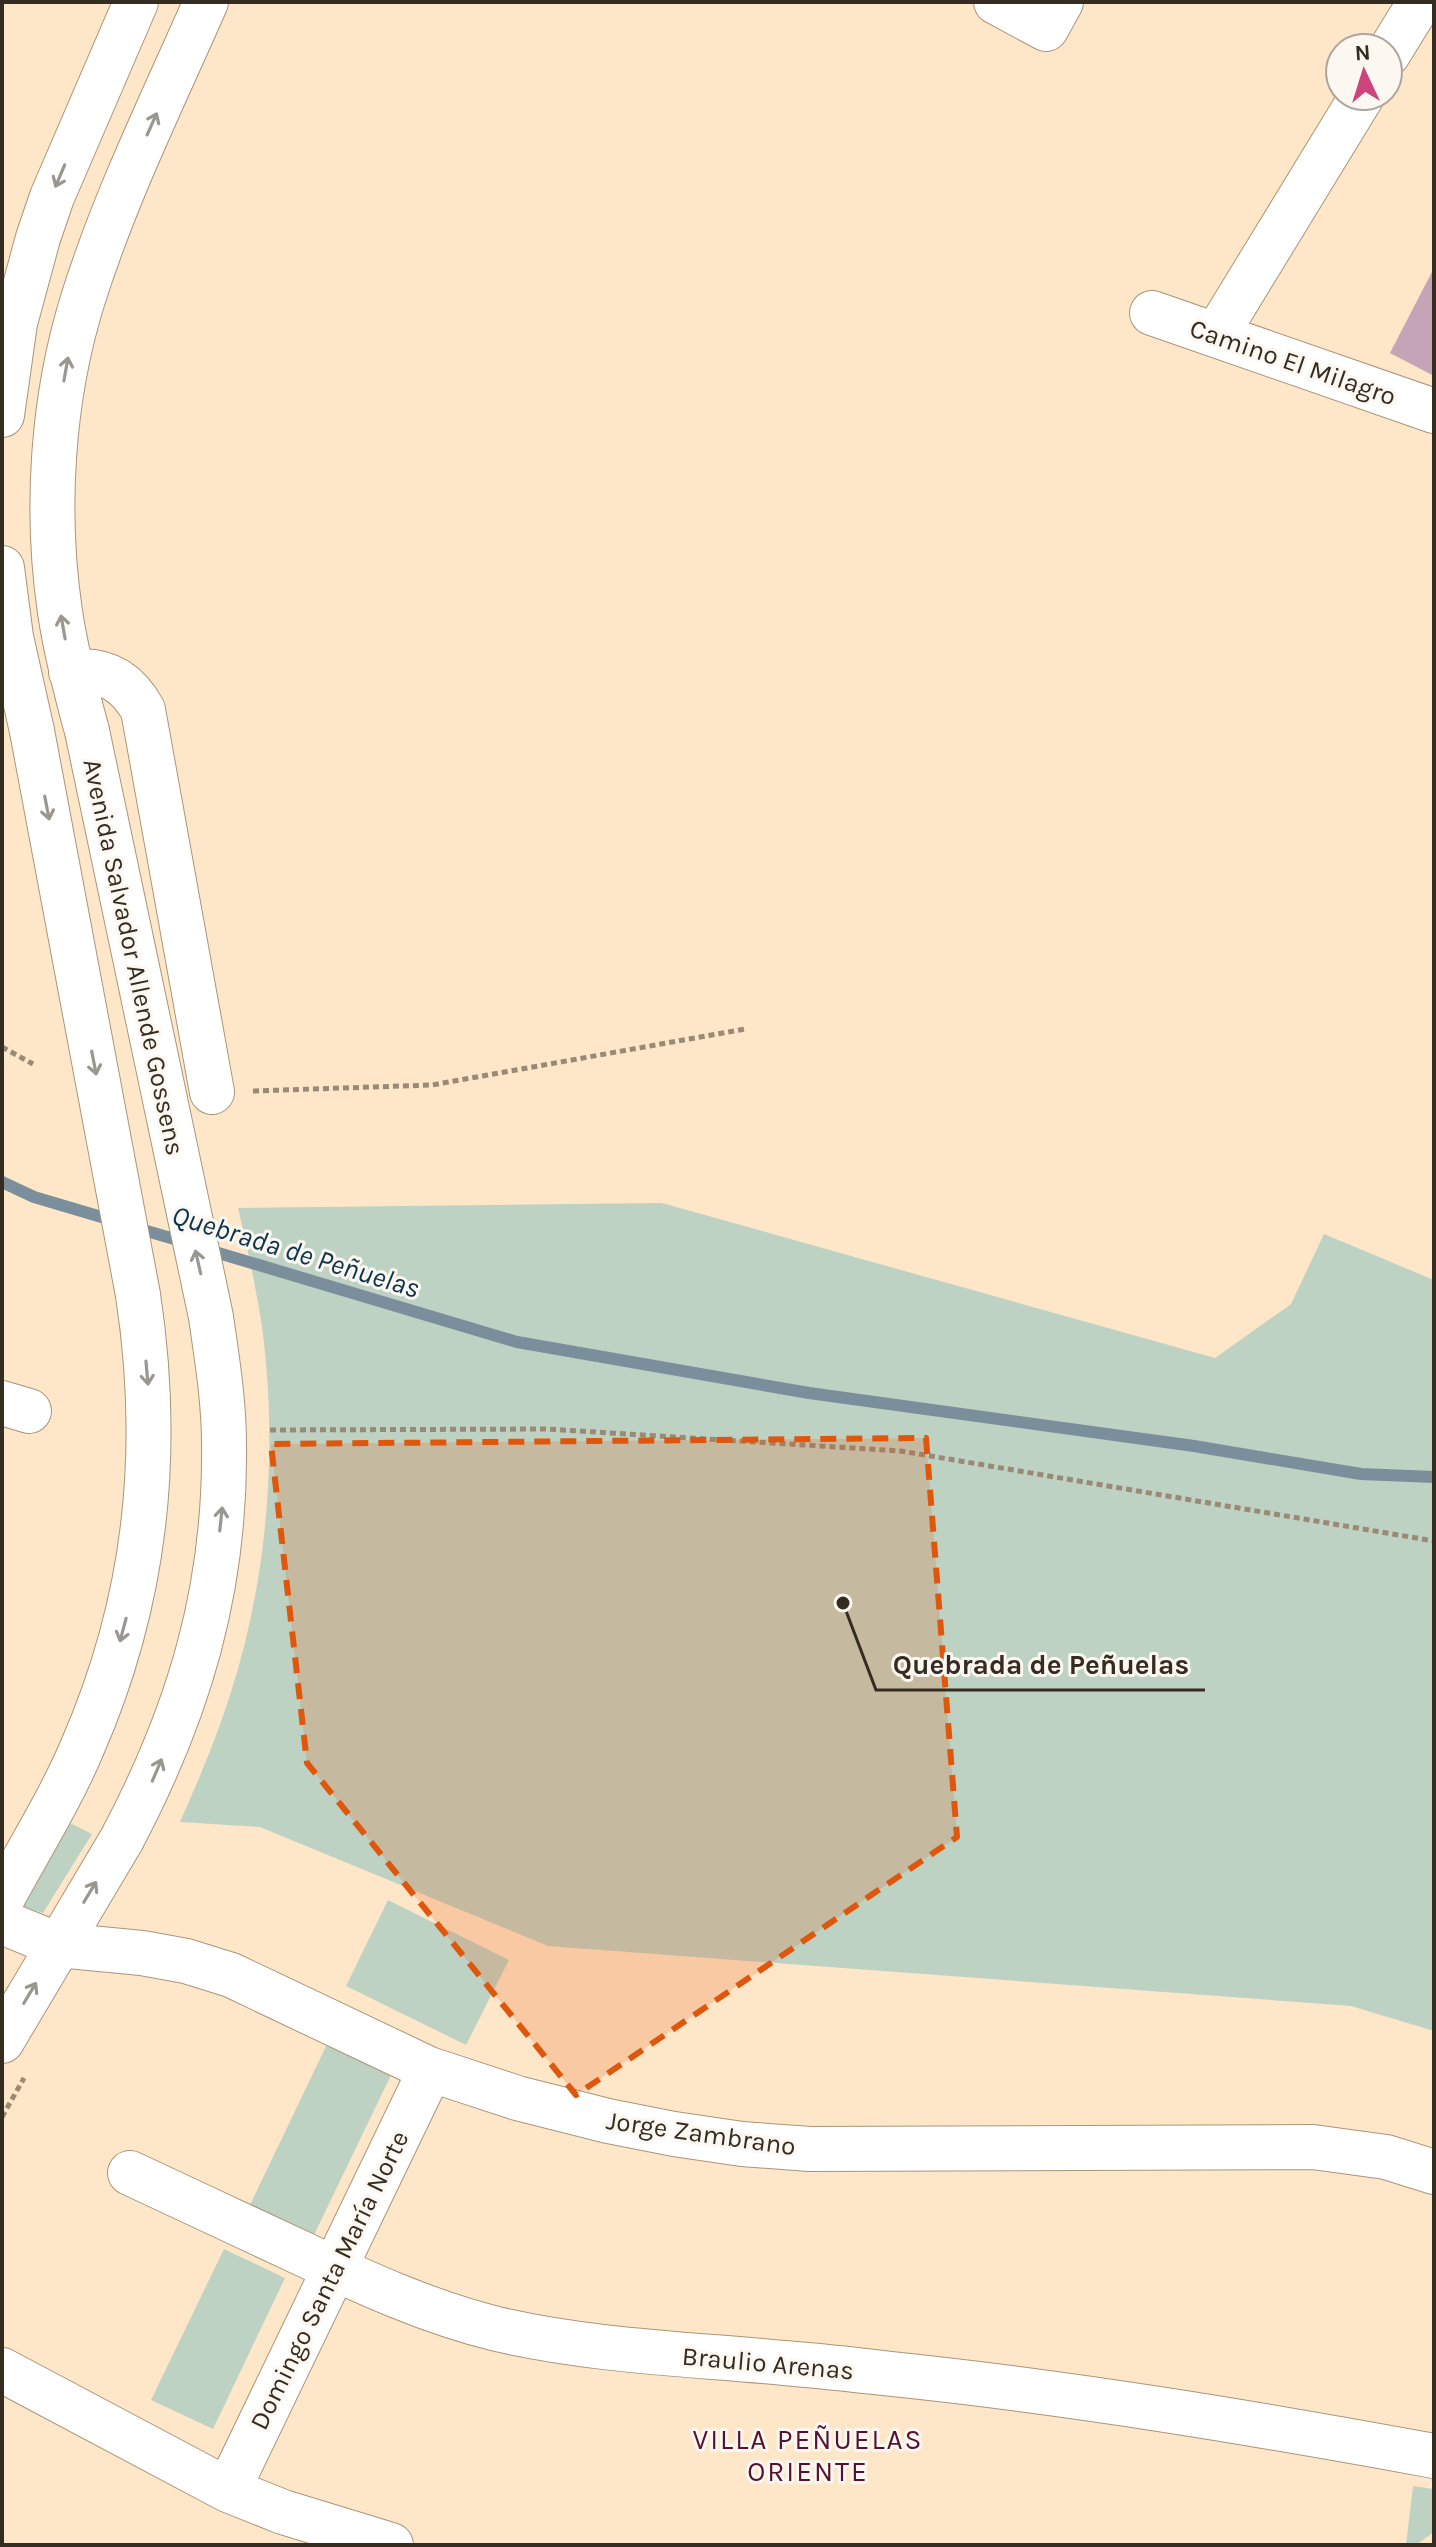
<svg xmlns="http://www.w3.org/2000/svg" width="1436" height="2547" font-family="Karla,sans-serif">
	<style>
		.green { fill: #bed2c3 }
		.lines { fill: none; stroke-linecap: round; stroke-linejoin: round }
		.stream { stroke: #7b8e9b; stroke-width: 12 }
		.building { fill: #c6a4b7 }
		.minor-casing { stroke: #aa9579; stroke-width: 46 }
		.major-casing { stroke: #aa9579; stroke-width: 46 }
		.path { stroke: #998975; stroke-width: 5; stroke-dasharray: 6 4; stroke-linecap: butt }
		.minor { stroke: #fff; stroke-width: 44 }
		.major { stroke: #fff; stroke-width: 44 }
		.major-bridge-casing { stroke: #aa9579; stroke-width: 46; stroke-linecap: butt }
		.major-bridge { stroke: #fff; stroke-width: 44 }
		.oneway { stroke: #9a9690 }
		.marked { fill: #df570d; fill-opacity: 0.2; stroke: #df570d; stroke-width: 6; stroke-dasharray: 16 10; stroke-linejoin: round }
		.labels { text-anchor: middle; stroke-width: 6; stroke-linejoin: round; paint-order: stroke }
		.street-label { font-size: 26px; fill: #352c21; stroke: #fcf7f1 }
		.water-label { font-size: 28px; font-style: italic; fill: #0b344c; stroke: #fcf7f1 }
		.neighbourhood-label { font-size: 28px; letter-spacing: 2px; fill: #54122e; stroke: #fcf7f1 }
		.leader { fill: none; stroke: #352c21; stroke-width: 3 }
		.callout-dot { fill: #352c21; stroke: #fcf7f1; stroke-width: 3 }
		.callout-label { font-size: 28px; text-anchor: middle; font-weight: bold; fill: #352c21; stroke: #fcf7f1; stroke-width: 6; stroke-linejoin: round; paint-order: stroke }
	</style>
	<rect width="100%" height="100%" fill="#fee7c9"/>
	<!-- green -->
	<path class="green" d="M662,1203L1215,1358L1291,1304L1324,1234L1434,1280V2031L1351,2006L548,1946L260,1827L180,1822C199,1779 217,1737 231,1692C268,1577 278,1447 262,1327C256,1287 247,1247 238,1208Z
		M66,1821L92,1834L43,1913L22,1906Z
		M388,1900L509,1960L466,2045L346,1986Z
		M330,2038L394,2069L312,2239L248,2209Z
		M224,2249L285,2278L213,2429L151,2400Z
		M1413,2486L1434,2489V2532L1416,2545H1406Z"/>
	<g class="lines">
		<!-- stream -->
		<path class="stream" d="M2,1182L34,1197L115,1221
			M133,1227L188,1243
			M205,1249L517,1342L809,1393L1194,1446L1361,1474L1434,1477"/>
	</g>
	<!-- building -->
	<path class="building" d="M1434,268V376L1390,353Z"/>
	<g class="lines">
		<defs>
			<path id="minor" d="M996,2L1046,29L1061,2
				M1388,54L1420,2
				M1152,313L1434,411
				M1216,335L1362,96
				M71,672C104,668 127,681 143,710L212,1092
				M2,1403L29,1411
				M2,1922L58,1945L142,1953L186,1961L231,1975L429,2069L517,2098L608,2121L674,2134L742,2144L810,2149L1313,2147L1386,2157L1434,2172
				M130,2173C187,2200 244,2226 301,2253C365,2283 428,2312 497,2329C592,2351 688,2354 785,2363C821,2366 857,2370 892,2374C1074,2393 1254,2423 1434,2456
				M2,2370L228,2490L283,2512L391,2545
				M228,2490L423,2085L429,2069"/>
			<path id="major" d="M2,415L15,323L38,238L52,197L136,2
				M2,568L11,637L32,731
				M87,731C76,691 66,652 60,612C45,510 52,398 83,299C115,197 163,100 206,2
				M2,1899C29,1849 60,1800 82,1748C146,1602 162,1453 138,1295
				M2,2041L122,1839"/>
		</defs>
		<!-- minor casing -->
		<use href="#minor" class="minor-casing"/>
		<!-- major casing -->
		<use href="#major" class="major-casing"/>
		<!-- path -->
		<path class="path" d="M2,1047L33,1064
			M253,1091L432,1085L745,1029
			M270,1430L546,1429L901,1451L1434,1541
			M2,2117L24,2078"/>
		<!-- minor -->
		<use href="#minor" class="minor"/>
		<!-- major -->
		<use href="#major" class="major"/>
		<defs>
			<path id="major-bridge" d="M32,731L138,1295
				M87,731L211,1317C217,1359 224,1401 224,1444C226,1589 189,1712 122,1839"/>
		</defs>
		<!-- major-bridge casing -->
		<use href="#major-bridge" class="major-bridge-casing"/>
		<!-- major-bridge -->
		<use href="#major-bridge" class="major-bridge"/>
	</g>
	<!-- one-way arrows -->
	<defs><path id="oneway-shaft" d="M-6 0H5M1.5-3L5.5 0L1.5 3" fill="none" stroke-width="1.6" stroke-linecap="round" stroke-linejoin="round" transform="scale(2)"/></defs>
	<g class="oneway">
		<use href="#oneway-shaft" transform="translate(152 124) rotate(-66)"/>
		<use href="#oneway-shaft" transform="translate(60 176) rotate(113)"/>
		<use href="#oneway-shaft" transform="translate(66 369) rotate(-80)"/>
		<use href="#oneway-shaft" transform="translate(63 627) rotate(-100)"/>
		<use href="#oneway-shaft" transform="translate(47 808) rotate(79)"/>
		<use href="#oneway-shaft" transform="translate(94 1063) rotate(79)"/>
		<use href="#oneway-shaft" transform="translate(198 1262) rotate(-103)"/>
		<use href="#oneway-shaft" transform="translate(147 1373) rotate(85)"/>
		<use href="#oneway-shaft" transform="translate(221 1519) rotate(-84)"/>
		<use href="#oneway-shaft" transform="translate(123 1630) rotate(105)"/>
		<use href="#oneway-shaft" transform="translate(157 1770) rotate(-67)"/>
		<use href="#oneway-shaft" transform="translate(90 1892) rotate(-59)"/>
		<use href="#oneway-shaft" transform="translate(30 1993) rotate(-59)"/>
	</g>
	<!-- marked area -->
	<path class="marked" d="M926,1438L957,1837L576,2095L307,1763L271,1444Z"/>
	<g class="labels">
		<!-- street labels -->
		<g class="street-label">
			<text transform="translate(1293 362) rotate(19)" y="9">Camino El Milagro</text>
			<text transform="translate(134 957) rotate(78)" y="9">Avenida Salvador Allende Gossens</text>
			<text transform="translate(701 2133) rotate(8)" y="9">Jorge Zambrano</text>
			<text transform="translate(329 2280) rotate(-64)" y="9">Domingo Santa María Norte</text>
			<text transform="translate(768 2363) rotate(5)" y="9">Braulio Arenas</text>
		</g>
		<!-- water labels -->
		<g class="water-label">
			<text transform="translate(296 1251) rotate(17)" y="10">Quebrada de Peñuelas</text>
		</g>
		<!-- neighbourhood labels -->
		<g class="neighbourhood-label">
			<text x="808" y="2449">VILLA PEÑUELAS<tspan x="808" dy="32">ORIENTE</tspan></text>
		</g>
	</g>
	<!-- callouts -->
	<path class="leader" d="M843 1603L876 1690H1205"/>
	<circle class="callout-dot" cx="843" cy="1603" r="8"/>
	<g class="callout-label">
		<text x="1041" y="1674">Quebrada de Peñuelas</text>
	</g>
	<!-- border -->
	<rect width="1436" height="2547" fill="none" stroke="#352c21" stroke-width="8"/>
	<!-- north arrow -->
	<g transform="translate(1364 72) rotate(356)"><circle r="38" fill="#fcf7f1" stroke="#aca69e" stroke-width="2"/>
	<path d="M0-6L14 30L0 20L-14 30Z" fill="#cd447d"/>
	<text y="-12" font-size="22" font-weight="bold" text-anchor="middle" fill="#352c21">N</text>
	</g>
</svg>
